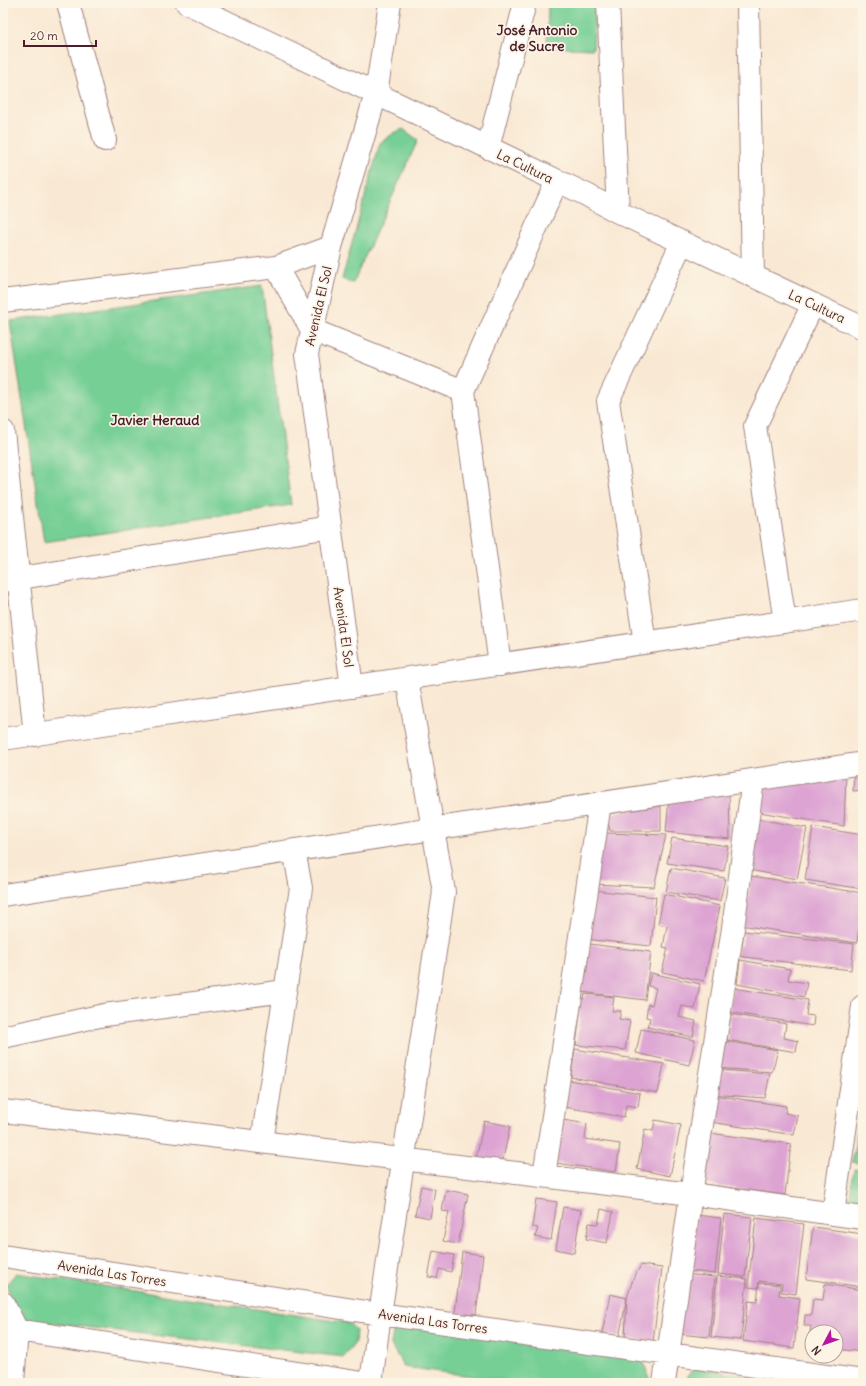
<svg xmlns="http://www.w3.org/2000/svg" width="866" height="1386" font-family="Delius,sans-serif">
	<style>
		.green { fill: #76cf95; stroke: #607760 }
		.building { fill: #dda4d3 }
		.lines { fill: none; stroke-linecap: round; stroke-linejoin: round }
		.minor-casing { stroke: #a28480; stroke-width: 24 }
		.minor { stroke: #fff; stroke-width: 22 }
		.labels { text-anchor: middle; stroke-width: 3.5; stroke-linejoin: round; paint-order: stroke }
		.street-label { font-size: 13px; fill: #4a1f2b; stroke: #fcf5e5 }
		.neighbourhood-label { font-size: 14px; font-weight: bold; fill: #4a1f2b; stroke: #fcf5e5 }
	</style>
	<rect width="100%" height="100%" fill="#fcf5e5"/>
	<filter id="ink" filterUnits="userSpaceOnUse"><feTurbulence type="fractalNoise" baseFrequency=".025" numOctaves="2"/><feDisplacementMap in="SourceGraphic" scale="8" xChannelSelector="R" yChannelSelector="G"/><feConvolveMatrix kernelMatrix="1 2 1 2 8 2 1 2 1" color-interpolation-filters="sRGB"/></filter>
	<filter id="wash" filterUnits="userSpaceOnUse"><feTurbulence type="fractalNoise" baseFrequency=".012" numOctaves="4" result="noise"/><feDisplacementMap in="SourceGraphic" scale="16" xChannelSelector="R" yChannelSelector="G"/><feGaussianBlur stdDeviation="0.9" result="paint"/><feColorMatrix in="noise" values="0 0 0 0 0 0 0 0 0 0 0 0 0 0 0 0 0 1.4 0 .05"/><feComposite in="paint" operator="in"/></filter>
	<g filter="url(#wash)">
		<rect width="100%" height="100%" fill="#f9e9d4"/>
		<!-- green -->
		<path class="green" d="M548,3H595L593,49L547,47Z
			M403,129L418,140L353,283L342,279L380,143L394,133Z
			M262,286L291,505L44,542L10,321Z
			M863,1102V1164L852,1162Z
			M854,1169L863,1170V1213L848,1210Z
			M16,1273L349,1323L356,1330L355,1343L344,1357L24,1320L11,1303L7,1284Z
			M410,1322L642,1361L647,1371L650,1383H524L404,1367L391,1345L393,1332Z
			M694,1368L799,1383H687L688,1375Z"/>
		<g id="blocks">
			<!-- building -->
			<path class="building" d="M863,773V790L853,791L854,774Z
				M846,774L844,826L759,812L760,784Z
				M729,793L730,839L666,832L669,798Z
				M661,806V831H610L606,814Z
				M758,819L807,828L797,879L749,870Z
				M813,827L863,835V889L805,880Z
				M604,833L666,835L654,887L594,884Z
				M672,838L728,846L724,871L667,863Z
				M671,868L725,878L720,901L666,892Z
				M751,876L863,893L857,943L740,925L744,900H748Z
				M593,890L656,897L651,946L584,939Z
				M664,894L720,906L704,981L662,972L668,948L663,947L667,926L658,924Z
				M744,931L854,944L851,970L737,956L738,946H742Z
				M590,944L651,952L645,1000L582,992L583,976H586Z
				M740,960L790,969L788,980L807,983L804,997L737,984Z
				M651,973L700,984L695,1009L682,1006L679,1017L696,1021L693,1037L648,1027L650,1018L646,1017L648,1004L652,1005L656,988L648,986Z
				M733,988L808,1000L806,1015L814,1016L813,1026L729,1012Z
				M585,994L614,997L612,1011H621L619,1019L630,1021L625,1050L576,1045L580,1013L572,1012L574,998L584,999Z
				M731,1014L786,1024L784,1038L798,1041L796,1052L727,1040Z
				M641,1029L695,1040L689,1065L636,1053Z
				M718,1040L778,1050L772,1072L715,1068Z
				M575,1049L664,1064L658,1093L571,1077Z
				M722,1070L770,1074L765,1098L709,1094L712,1079L720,1081Z
				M569,1080L640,1093L638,1107L626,1105L624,1117L564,1107Z
				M713,1095L786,1106L785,1113L798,1116L794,1135L710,1122Z
				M557,1119L587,1124L585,1139L620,1144L616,1172L550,1162Z
				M655,1120L681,1125L670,1176L637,1169L645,1129L653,1131Z
				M484,1121L510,1126L502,1164L476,1159Z
				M702,1132L791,1144L785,1195L702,1184Z
				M421,1186L435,1189L430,1218L415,1215Z
				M446,1190L468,1194L458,1244L443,1241L449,1212L442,1211Z
				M536,1199L557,1202L551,1240L535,1237L538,1228L532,1227Z
				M563,1207L581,1210L574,1253L556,1249Z
				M601,1209L613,1212L607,1243L586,1239L589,1223L598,1224Z
				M724,1214L752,1217L745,1277L718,1274Z
				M696,1215L721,1218L715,1274L691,1271Z
				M756,1218L804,1224L796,1294L781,1292L782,1284L759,1281L758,1288L748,1287Z
				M813,1227L863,1234V1287L806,1279Z
				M433,1251L454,1255L451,1272L439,1269L437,1278L428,1277Z
				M462,1252L483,1255L476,1315L455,1313Z
				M641,1265L662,1268L653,1342L625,1338L627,1298L619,1337L602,1333L610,1294L627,1298L633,1279Z
				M684,1274L715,1277L709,1337L678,1334Z
				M717,1276L747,1279L741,1340L711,1337Z
				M759,1283L780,1285L779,1295L800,1298L794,1348L743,1341L748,1301L757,1302Z
				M825,1284L863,1290V1352L836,1349V1332H812V1345H808L811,1326H804L805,1315H811L813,1299L823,1300Z"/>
		</g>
	</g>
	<g filter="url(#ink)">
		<use href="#blocks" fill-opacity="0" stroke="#a28480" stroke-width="1"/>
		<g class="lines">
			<defs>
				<path id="minor" d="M68,3L105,140
					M187,3L585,194L618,212L863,328
					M608,3L618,212
					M748,3L753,276
					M488,148L525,3
					M276,267L312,330L463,391
					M3,301L276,267L331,247
					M3,431L35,735
					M3,581L330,527
					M785,622L755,426L813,304
					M645,643L608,401L682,242
					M500,665L463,391L557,181
					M352,687L307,354L331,247L376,94L390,3
					M3,739L863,610
					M3,895L863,763
					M3,1037L104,1015L285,991
					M3,1111L691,1194L863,1218
					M262,1142L301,888L294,850
					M544,1176L600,803
					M833,1214L863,1006
					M3,1256L380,1314L863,1381
					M3,1303L17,1330L13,1383
					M3,1327L17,1330L363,1383
					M371,1383L380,1314L444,892L407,679
					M664,1383L691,1194L733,928L753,780"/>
			</defs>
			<!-- minor casing -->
			<use href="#minor" class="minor-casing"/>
			<!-- minor -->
			<use href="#minor" class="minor"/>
		</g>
	</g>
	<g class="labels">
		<!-- street labels -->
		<g class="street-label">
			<text transform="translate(525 166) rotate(26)" y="5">La Cultura</text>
			<text transform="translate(318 306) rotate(-77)" y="5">Avenida El Sol</text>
			<text transform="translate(817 306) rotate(25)" y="5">La Cultura</text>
			<text transform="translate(344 627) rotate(82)" y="5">Avenida El Sol</text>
			<text transform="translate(112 1273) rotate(9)" y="5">Avenida Las Torres</text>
			<text transform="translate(433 1321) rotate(8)" y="5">Avenida Las Torres</text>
		</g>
		<!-- neighbourhood labels -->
		<g class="neighbourhood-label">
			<text x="537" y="35">José Antonio<tspan x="537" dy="16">de Sucre</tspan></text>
			<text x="155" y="425">Javier Heraud</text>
		</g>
	</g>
	<!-- margin -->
	<rect width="866" height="1386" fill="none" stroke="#fcf5e5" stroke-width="16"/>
	<!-- north arrow -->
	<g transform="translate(824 1344) rotate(229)"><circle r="19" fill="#fcf5e5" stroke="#b59f9b"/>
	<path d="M0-3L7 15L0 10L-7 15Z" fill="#b5179e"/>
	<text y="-6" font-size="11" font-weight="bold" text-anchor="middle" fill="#4a1f2b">N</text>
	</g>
	<!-- scale -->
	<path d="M24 40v6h72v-6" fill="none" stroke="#4a1f2b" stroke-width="2"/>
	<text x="30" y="40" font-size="12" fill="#4a1f2b" stroke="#fcf5e5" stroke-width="3" paint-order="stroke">20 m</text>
</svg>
